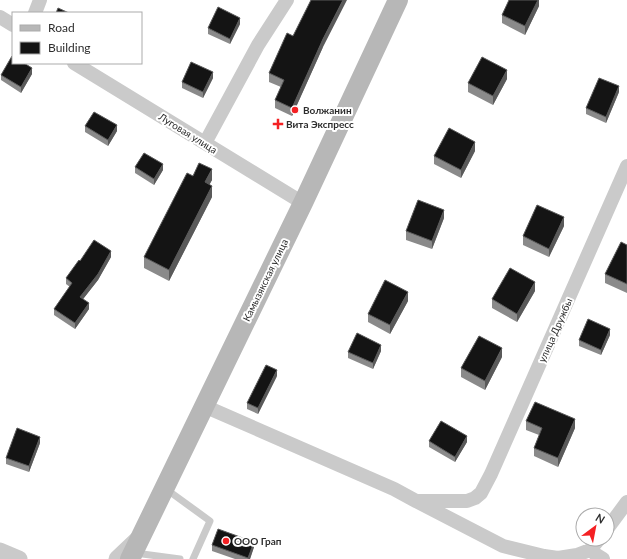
<svg xmlns="http://www.w3.org/2000/svg" width="627" height="559" font-family="Lato,sans-serif">
	<style>
		.lines { fill: none; stroke-linecap: round; stroke-linejoin: round }
		.service { stroke: #cacaca; stroke-width: 7 }
		.minor { stroke: #cacaca; stroke-width: 14 }
		.tertiary { stroke: #cacaca; stroke-width: 17 }
		.secondary { stroke: #b7b7b7; stroke-width: 20 }
		.wall { fill: #8a8a8a }
		.shaded-wall { fill: #5a5a5a }
		.building { fill: #141414; stroke: #5a5a5a }
		.poi-dot { fill: #f42023; stroke: #fff; stroke-width: 1.5 }
		.labels { text-anchor: middle; stroke-width: 4; stroke-linejoin: round; paint-order: stroke }
		.poi-label { font-size: 10px; font-weight: bold; fill: #2d2d2d; stroke: #fff; text-anchor: start }
		.street-label { font-size: 10px; fill: #2d2d2d; stroke: #fff }
	</style>
	<rect width="100%" height="100%" fill="#fff"/>
	<g class="lines">
		<!-- service -->
		<path class="service" d="M166,489L210,521L193,559
			M135,553L180,559"/>
		<!-- minor -->
		<path class="minor" d="M35,13L40,0
			M0,17L13,25
			M74,63L303,203
			M205,143L258,45L287,0
			M204,406L394,489L416,501H467L475,498L481,493L491,474L627,166
			M418,502L503,546L544,556L558,558L577,555L590,550L599,539
			M607,529L627,502
			M595,554L603,559"/>
		<!-- tertiary -->
		<path class="tertiary" d="M0,551L19,559
			M117,559L137,540"/>
		<!-- secondary -->
		<path class="secondary" d="M130,559L303,203L398,0"/>
	</g>
	<!-- wall -->
	<path class="wall" d="M539,0V6L525,35L502,23V15Z
		M240,24L230,44L208,34V28Z
		M323,47L292,116L275,108V100L281,87L269,82V73Z
		M32,74L21,93L1,80V75Z
		M213,78L203,98L182,88V82Z
		M507,79L493,105L468,92V83Z
		M619,92L606,123L586,114V108Z
		M85,126L117,131L108,146L85,132Z
		M475,151L461,178L434,164V156Z
		M135,167L163,170L154,185L135,173Z
		M193,176L212,180L209,185L212,197L169,281L144,268V257Z
		M444,218L432,249L406,240V231Z
		M564,226L549,257L523,245V236Z
		M627,245V293L605,283V274Z
		M111,257L98,280L83,299L89,309L75,329L54,315V309L70,287L66,284V278L80,261Z
		M535,291L517,322L492,308V299Z
		M408,301L390,334L368,322V314Z
		M610,335L601,355L579,346V340Z
		M381,351L373,369L348,358V352Z
		M502,357L485,390L461,377V368Z
		M277,376L258,414L247,409V403Z
		M526,421L575,428L558,467L534,456V448L539,435L526,430Z
		M429,441L467,442L455,462L429,447Z
		M40,443L29,472L6,464V458Z
		M212,545L254,547L250,559H235L212,551Z"/>
	<!-- shaded-wall -->
	<path class="shaded-wall" d="M343,0H347L323,47L292,116V108L323,39Z
		M538,0H539V6L525,35V26Z
		M240,18V24L230,44V39Z
		M32,68V74L21,93V87Z
		M507,70V79L493,105V96Z
		M213,72V78L203,98V92Z
		M619,86V92L606,123V117Z
		M117,125V131L108,146V140Z
		M475,142V151L461,178V170Z
		M163,164V170L154,185V179Z
		M212,169V180L205,193V182Z
		M212,186V197L169,281V270Z
		M444,210V218L432,249V241Z
		M564,217V226L549,257V249Z
		M111,251V257L98,280L80,303V297Z
		M535,282V291L517,322V314Z
		M408,292V301L390,334V325Z
		M89,303V309L75,329V323Z
		M610,329V335L601,355V350Z
		M381,345V351L373,369V363Z
		M502,348V357L485,390V381Z
		M277,370V376L258,414V408Z
		M575,419V428L558,467V458Z
		M467,436V442L455,462V457Z
		M40,437V443L29,472V466Z
		M254,542V547L250,559H248Z"/>
	<!-- building -->
	<path class="building" d="M311,0H343L323,39L292,108L275,100L284,80L269,73L287,33L293,36Z
		M509,0H538L525,26L502,15Z
		M218,7L240,18L230,39L208,28Z
		M58,8L69,13H56Z
		M12,56L13,57V63H24L32,68L21,87L1,75Z
		M482,57L507,70L493,96L468,83Z
		M191,62L213,72L203,92L182,82Z
		M599,78L619,86L606,117L586,108Z
		M94,112L117,125L108,140L85,126Z
		M449,128L475,142L461,170L434,156Z
		M144,153L163,164L154,179L135,167Z
		M199,163L212,169L205,182L212,186L169,270L144,257L187,173L193,176Z
		M418,200L444,210L432,241L406,231Z
		M537,205L564,217L549,249L523,236Z
		M94,240L111,251L98,274L80,297L89,303L75,323L54,309L72,283L66,278L79,260L80,261Z
		M621,242L627,245V284L605,274Z
		M510,268L535,282L517,314L492,299Z
		M385,280L408,292L390,325L368,314Z
		M588,319L610,329L601,350L579,340Z
		M357,333L381,345L373,363L348,352Z
		M479,336L502,348L485,381L461,368Z
		M266,365L277,370L258,408L247,403Z
		M535,402L575,419L558,458L534,448L542,428L526,421Z
		M441,421L467,436L455,457L429,441Z
		M17,428L40,437L29,466L6,458Z
		M218,529L254,542L248,558L212,545Z"/>
	<!-- markers -->
	<g class="poi-dot">
		<circle cx="295" cy="110" r="4"/>
		<path d="M276 118h4v4h4v4h-4v4h-4v-4h-4v-4h4z"/>
		<circle cx="226" cy="541" r="4"/>
	</g>
	<g class="labels">
		<!-- poi labels -->
		<g class="poi-label">
			<text x="303" y="114">Волжанин</text>
			<text x="286" y="128">Вита Экспресс</text>
			<text x="234" y="545">ООО Грап</text>
		</g>
		<!-- street labels -->
		<g class="street-label">
			<text transform="translate(188 133) rotate(32)" y="4">Луговая улица</text>
			<text transform="translate(265 280) rotate(-64)" y="4">Камызякская улица</text>
			<text transform="translate(555 330) rotate(-66)" y="4">улица Дружбы</text>
		</g>
	</g>
	<!-- legend -->
	<rect x="12" y="12" width="130" height="52" fill="#ffffff" stroke="#ababab"/>
	<rect x="20" y="25" width="20" height="6" fill="#b7b7b7" stroke="#ababab"/>
	<text x="48" y="32" font-size="12" fill="#2d2d2d">Road</text>
	<rect x="20" y="42" width="20" height="12" fill="#141414" stroke="#ababab"/>
	<text x="48" y="52" font-size="12" fill="#2d2d2d">Building</text>
	<!-- north arrow -->
	<g transform="translate(595 527) rotate(32)"><circle r="19" fill="#ffffff" stroke="#ababab"/>
	<path d="M0-3L7 15L0 10L-7 15Z" fill="#f42023"/>
	<text y="-6" font-size="11" font-weight="bold" text-anchor="middle" fill="#2d2d2d">N</text>
	</g>
</svg>
